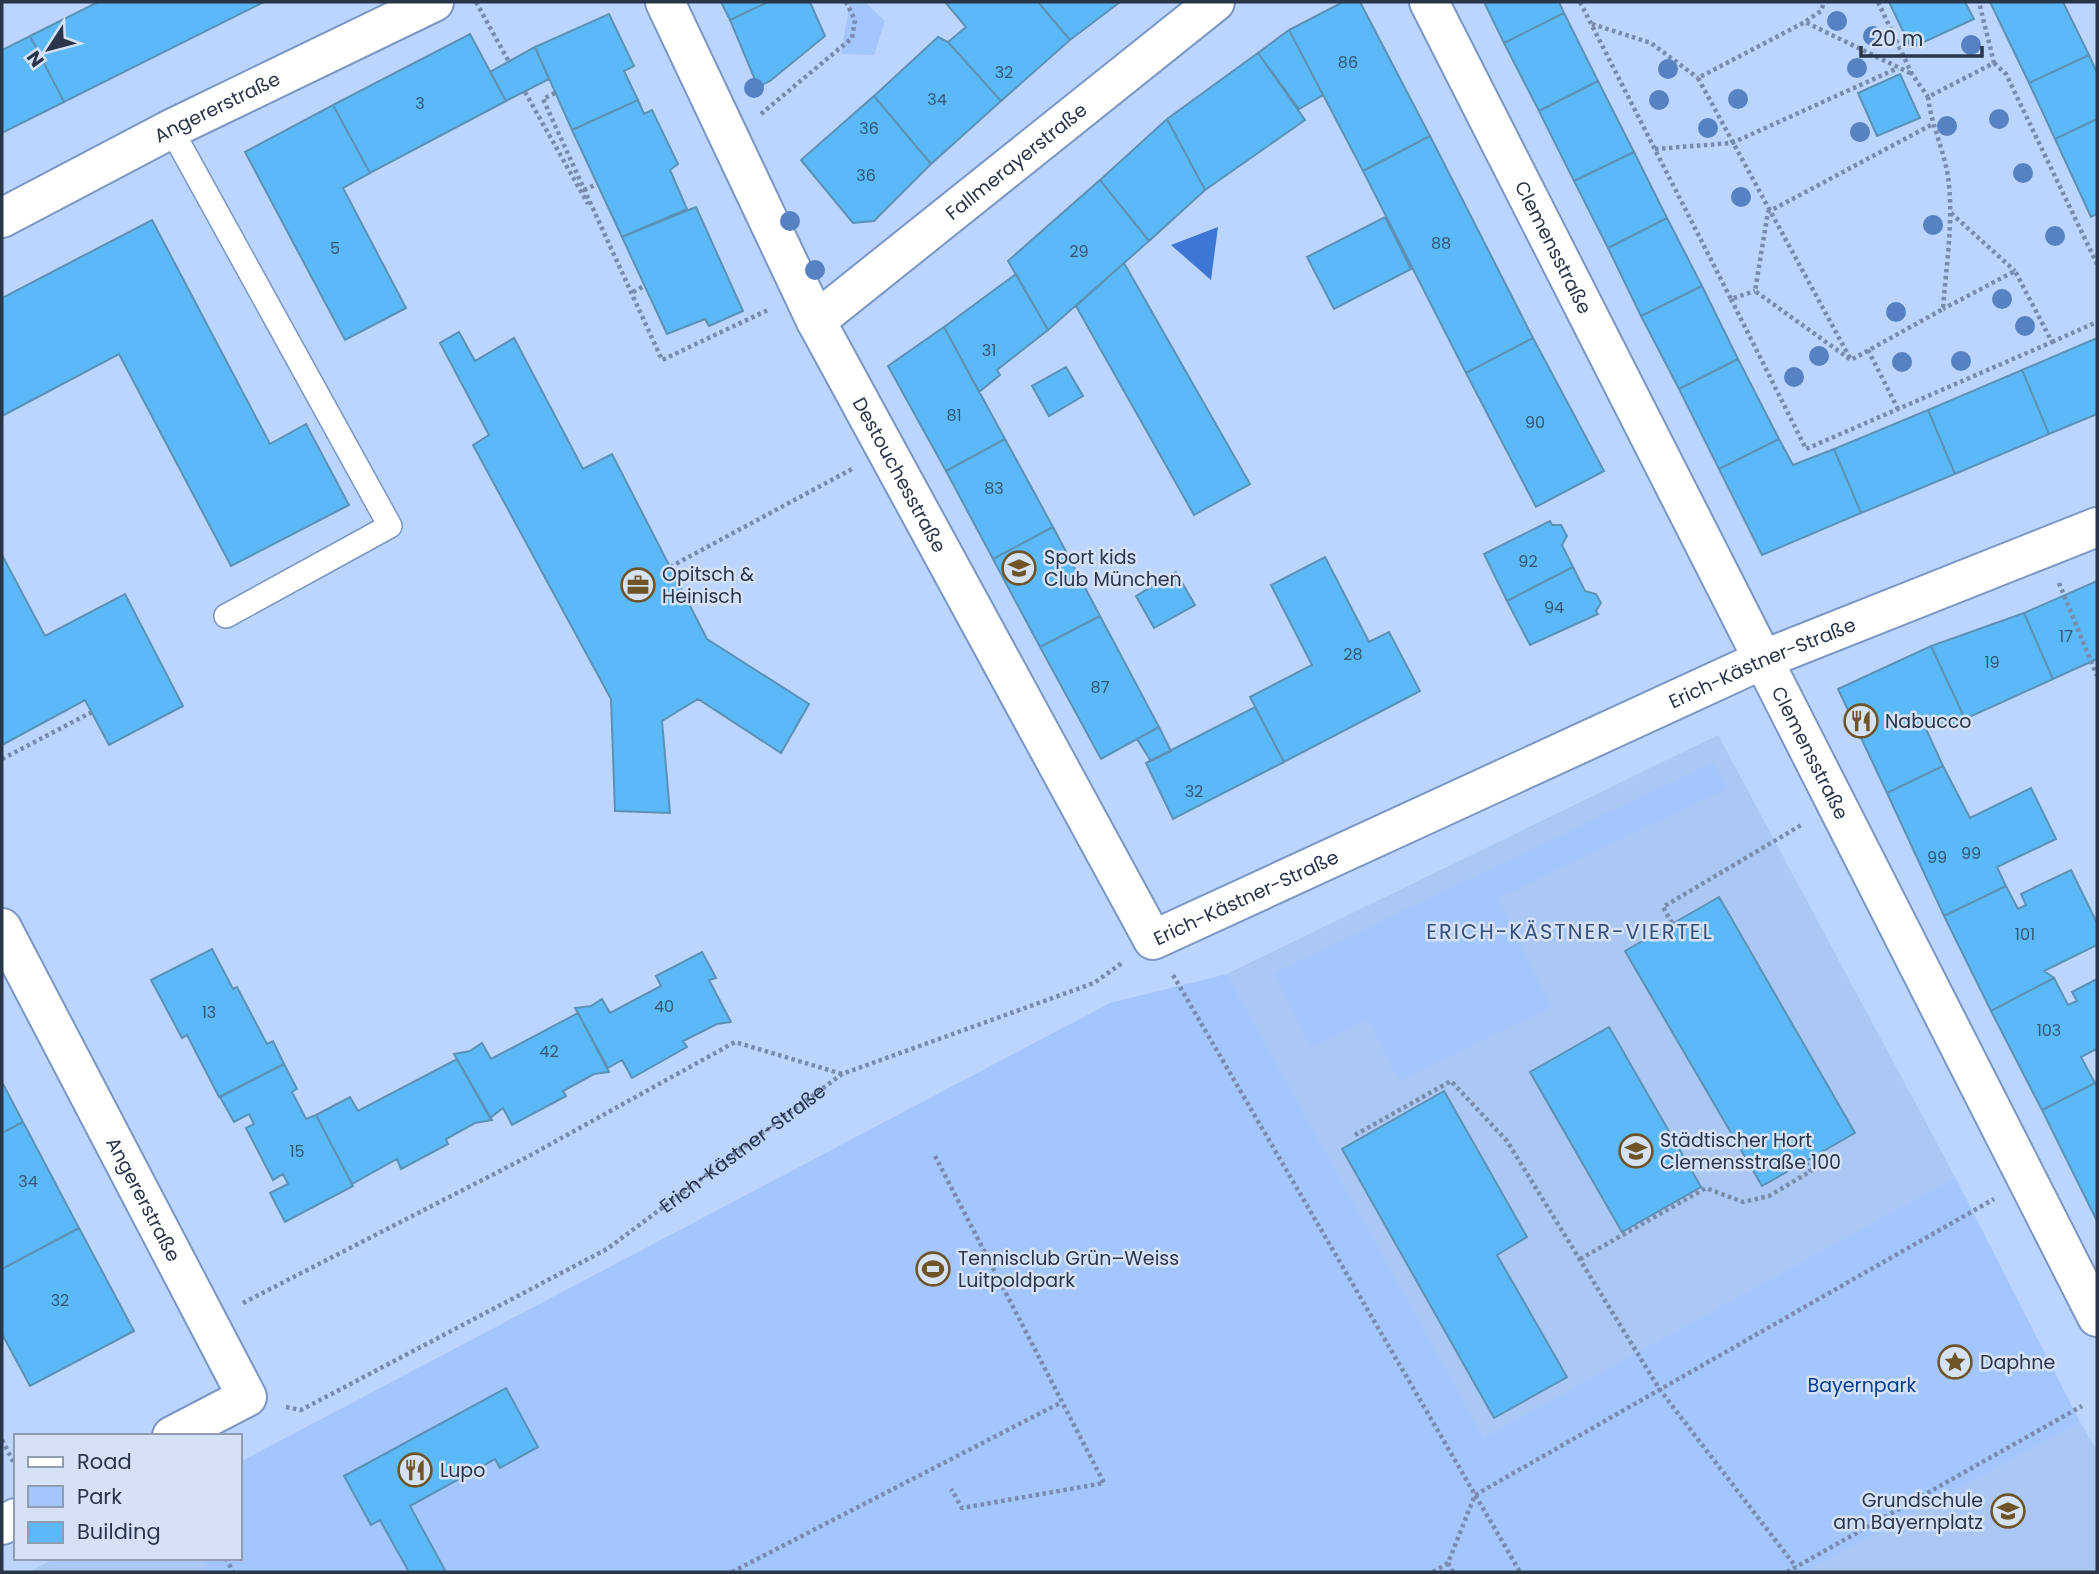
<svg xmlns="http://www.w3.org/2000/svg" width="2099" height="1574" font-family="Poppins,sans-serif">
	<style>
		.built { fill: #abc7f4 }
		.green { fill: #a3c6fe }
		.water { fill: #3d77d5 }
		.building { fill: #5ab9f6; stroke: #5c91b5; stroke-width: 2 }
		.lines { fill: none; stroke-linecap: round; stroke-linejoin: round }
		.lane-casing { stroke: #7997c6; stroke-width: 26 }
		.street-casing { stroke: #7997c6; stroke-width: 42 }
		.path { stroke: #788baa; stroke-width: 4.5; stroke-dasharray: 3.5 3.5; stroke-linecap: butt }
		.lane { stroke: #fff; stroke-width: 23 }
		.street { stroke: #fff; stroke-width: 38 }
		.tree { fill: #5681c2 }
		.labels { text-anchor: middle; stroke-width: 5; stroke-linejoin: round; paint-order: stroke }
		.number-label { font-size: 16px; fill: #355775 }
		.street-label { font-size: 19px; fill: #29364a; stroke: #d5e2f6 }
		.poi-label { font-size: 19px; fill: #29364a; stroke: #d5e2f6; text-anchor: start }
		.park-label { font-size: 19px; fill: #033d91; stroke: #d5e2f6 }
		.neighbourhood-label { font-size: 21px; letter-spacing: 2px; fill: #36517b; stroke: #d5e2f6 }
	</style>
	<rect width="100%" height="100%" fill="#bcd5fe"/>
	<!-- built -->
	<path class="built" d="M1718,735L1955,1177L1484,1437L1227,974Z
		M2080,1422L2097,1450V1572H1805Z
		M56,1558H202L209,1572H29Z"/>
	<!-- green -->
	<path class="green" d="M850,2H865L885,21L874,55L841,54Z
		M1714,762L1727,788L1498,898L1551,1007L1399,1081L1368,1019L1310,1047L1274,973Z
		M1227,974L1484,1437L1955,1177L2080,1422L1805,1572H209L202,1558H240V1462L1110,1003Z"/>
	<!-- water -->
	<path class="water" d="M1218,227L1211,280L1171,245Z"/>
	<!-- building -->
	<path class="building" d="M98,2H264L64,102L30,36Z
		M721,2H768L730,20Z
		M768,2H810L825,36L770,81L758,87L730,20Z
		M945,2H1038L1070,40L1001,101L948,42L966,27Z
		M1038,2H1120L1070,40Z
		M1343,2H1360L1430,136L1363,171L1289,30Z
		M1484,2H1559L1564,13L1504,43Z
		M1889,2H1965L1974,19L1911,48Z
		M1990,2H2063L2089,55L2029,83Z
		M1564,13L1598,81L1539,111L1504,43Z
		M609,14L634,66L624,71L638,100L572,130L535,47Z
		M1289,30L1323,95L1299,109L1258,53Z
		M470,34L506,101L370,173L333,105Z
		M30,36L64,102L2,133V50Z
		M938,37L948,42L1001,101L931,164L874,96Z
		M535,47L549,79L506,101L490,72Z
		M1258,53L1305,120L1205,190L1167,119Z
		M2089,55L2097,73V119L2055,139L2029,83Z
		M1900,74L1920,118L1877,136L1858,93Z
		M1598,81L1634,152L1574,181L1539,111Z
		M874,96L931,164L874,221L853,223L801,160Z
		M638,100L644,114L652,110L678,164L670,170L687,209L622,237L572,130Z
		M333,105L370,173L343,188L406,308L345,340L245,152Z
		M1167,119L1205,190L1149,241L1100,180Z
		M2097,119V214L2091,217L2055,139Z
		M1430,136L1533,338L1466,373L1363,171Z
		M1634,152L1667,218L1608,248L1574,181Z
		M1100,180L1149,241L1048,330L1008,261Z
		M696,207L743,311L709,326L705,319L667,334L622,237Z
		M1385,217L1411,269L1334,309L1307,257Z
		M1667,218L1702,286L1641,316L1608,248Z
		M152,220L270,444L306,424L349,505L231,566L119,354L2,416V298Z
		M1124,263L1250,484L1194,515L1076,306Z
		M1016,274L1048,330L997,370L1000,375L979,392L944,327Z
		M1702,286L1738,359L1679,389L1641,316Z
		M944,327L1005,439L946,471L888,366Z
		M459,332L475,361L514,338L583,469L612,454L707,639L809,704L781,753L698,699L662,721L670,813L615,811L611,699L473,445L489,435L440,343Z
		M1533,338L1604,471L1536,507L1466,373Z
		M2097,338V414L2049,434L2022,370Z
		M1738,359L1779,439L1719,469L1679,389Z
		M1066,367L1083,396L1049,416L1032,386Z
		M2022,370L2049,434L1955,474L1928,410Z
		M1928,410L1955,474L1861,513L1834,449Z
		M1005,439L1053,527L993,559L946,471Z
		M1779,439L1793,465L1834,449L1861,513L1762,555L1719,469Z
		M1550,521L1552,525H1561L1567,536L1562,545L1573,567L1507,601L1484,554Z
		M1053,527L1100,616L1040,647L993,559Z
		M2,555L45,636L125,594L183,706L109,745L85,700L2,745Z
		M1325,557L1369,642L1389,632L1420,691L1284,762L1250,697L1312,665L1271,585Z
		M1573,567L1585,591L1596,594L1601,603L1596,611L1598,614L1530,645L1507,601Z
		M1176,572L1195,605L1154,628L1136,596Z
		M2097,581V659L2053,679L2024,613Z
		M2024,613L2053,679L1965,719L1931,646Z
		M1100,616L1159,727L1101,759L1040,647Z
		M1931,646L1965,719L1944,729L1941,722L1926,729L1943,766L1887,793L1838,689Z
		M1255,707L1284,762L1173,819L1146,763Z
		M1159,727L1171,751L1151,761L1137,739Z
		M1943,766L1970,818L2031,788L2056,839L1997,867L2006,886L1944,916L1887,793Z
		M2071,870L2097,923V945L2044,971L2054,978L1991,1011L1944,916L2006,886L2018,909L2026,905L2021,894Z
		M1719,897L1855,1133L1762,1186L1625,951Z
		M212,949L233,989L237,987L267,1044L273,1041L284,1064L219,1097L187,1035L182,1038L151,980Z
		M702,952L716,978L709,980L731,1022L717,1024L683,1041L687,1047L632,1078L622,1060L608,1068L575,1008L591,1006L602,999L610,1013L661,986L656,976Z
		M2054,978L2068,1005L2077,1001L2072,992L2097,979V1053L2096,1049L2081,1057L2095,1083L2042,1110L1991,1011Z
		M578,1013L609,1072L594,1074L563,1091L566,1096L512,1125L503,1108L490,1118L454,1054L470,1051L482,1043L491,1059Z
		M1609,1027L1701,1187L1622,1232L1530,1072Z
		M457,1059L492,1120L475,1123L446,1139L448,1144L401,1169L397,1159L352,1184L316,1115L350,1097L358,1111Z
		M284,1064L297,1089L292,1092L306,1119L316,1115L353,1186L285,1222L270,1193L288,1184L283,1174L273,1180L246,1128L254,1124L249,1114L234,1122L220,1097Z
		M2,1082L23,1122L2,1133Z
		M2095,1083L2097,1086V1221L2042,1110Z
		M1444,1091L1527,1237L1497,1255L1567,1377L1494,1418L1342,1149Z
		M23,1122L79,1228L2,1269V1133Z
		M79,1228L134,1331L30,1386L2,1334V1269Z
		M506,1388L538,1447L500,1468L495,1459L410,1506L446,1572H409L380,1520L371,1525L344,1476Z"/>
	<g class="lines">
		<defs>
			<path id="lane" d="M171,129L390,526L226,616"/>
			<g id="street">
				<path id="s2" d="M665,2L816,321L1153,940L1762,660L2097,527"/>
				<path id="s3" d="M1429,2L2097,1317"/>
				<path id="s4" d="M2,218L171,129L434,2"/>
				<path id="s5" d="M816,321L1215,2"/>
				<path id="s6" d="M2,928L247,1397L172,1436"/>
				<path d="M2,1525L16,1518"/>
			</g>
		</defs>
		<!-- lane casing -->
		<use href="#lane" class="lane-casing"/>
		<!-- street casing -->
		<use href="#street" class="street-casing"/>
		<!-- path -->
		<g class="path">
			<path d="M476,2L509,62"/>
			<path d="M1580,2L1731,299L1755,291"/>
			<path d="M1878,2L1912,74L1928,97"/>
			<path d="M1806,21L1821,11L1824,2"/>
			<path d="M1592,24L1651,43L1698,78"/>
			<path d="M1994,63L2006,74L2097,264"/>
			<path d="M525,92L588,204"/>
			<path d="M555,93L543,99L662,360L768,310"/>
			<path d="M761,114L852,38L855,20L846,2"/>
			<path d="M1931,125L1768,212L1755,291L1851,360L1943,309C1946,264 1955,215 1947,171C1942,146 1931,123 1928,97L1994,63L1979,2"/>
			<path d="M1655,149L1732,143L1898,68"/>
			<path d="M584,190L597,184"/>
			<path d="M1951,213L2015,271"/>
			<path d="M633,292L644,286"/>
			<path d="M1731,299L1806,449L2052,342L2015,271L1943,309"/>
			<path d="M2052,342L2097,322"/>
			<path d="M1868,350L1898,409"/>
			<path d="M1850,358L1698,78L1805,22L1912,74"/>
			<path d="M670,567L852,469"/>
			<path d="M2059,583L2097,676"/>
			<path d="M2,759L92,712"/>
			<path d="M1672,923L1663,907L1803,824"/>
			<path d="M1173,975L1520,1572"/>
			<path d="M1355,1135L1451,1081L1507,1141L1660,1390L1796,1567"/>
			<path d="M935,1156L1104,1483L962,1508L951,1489"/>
			<path d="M1580,1259L1706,1188L1743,1202L1769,1196L1811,1171L1805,1161"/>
			<path d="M243,1303L529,1156L735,1042L842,1074"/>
			<path id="s1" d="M286,1407L301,1410L607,1249L842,1074L1094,983L1122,963"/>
			<path d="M2,1440L16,1467"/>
			<path d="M226,1558L233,1572"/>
			<path d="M1448,1563L1453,1572"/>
			<path d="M732,1572L1060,1403"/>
			<path d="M1433,1572L1448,1563L1475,1495L1994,1199"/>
			<path d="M1787,1572L2082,1406"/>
		</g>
		<!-- lane -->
		<use href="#lane" class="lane"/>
		<!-- street -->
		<use href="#street" class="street"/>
	</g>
	<!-- trees -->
	<g class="tree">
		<circle cx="1837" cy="21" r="10"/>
		<circle cx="1873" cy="36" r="10"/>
		<circle cx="1971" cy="45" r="10"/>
		<circle cx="1857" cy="68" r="10"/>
		<circle cx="1668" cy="69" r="10"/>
		<circle cx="754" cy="88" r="10"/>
		<circle cx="1738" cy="99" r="10"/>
		<circle cx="1659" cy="100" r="10"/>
		<circle cx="1999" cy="119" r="10"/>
		<circle cx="1947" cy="126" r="10"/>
		<circle cx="1708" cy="128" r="10"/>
		<circle cx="1860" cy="132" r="10"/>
		<circle cx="2023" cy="173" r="10"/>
		<circle cx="1741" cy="197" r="10"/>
		<circle cx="790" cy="221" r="10"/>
		<circle cx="1933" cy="225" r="10"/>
		<circle cx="2055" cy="236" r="10"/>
		<circle cx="815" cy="270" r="10"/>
		<circle cx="2002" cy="299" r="10"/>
		<circle cx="1896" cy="312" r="10"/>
		<circle cx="2025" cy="326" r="10"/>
		<circle cx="1819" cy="356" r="10"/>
		<circle cx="1961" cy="361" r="10"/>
		<circle cx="1902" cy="362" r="10"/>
		<circle cx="1794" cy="377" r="10"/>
	</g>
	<!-- icons -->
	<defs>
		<symbol id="school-ring" viewBox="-11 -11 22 22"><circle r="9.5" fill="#d5e2f6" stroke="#6e5426" stroke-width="1.5"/><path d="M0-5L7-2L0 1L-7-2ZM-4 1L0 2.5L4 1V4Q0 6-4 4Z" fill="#6e5426"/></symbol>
		<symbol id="office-ring" viewBox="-11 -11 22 22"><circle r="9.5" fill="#d5e2f6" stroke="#6e5426" stroke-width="1.5"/><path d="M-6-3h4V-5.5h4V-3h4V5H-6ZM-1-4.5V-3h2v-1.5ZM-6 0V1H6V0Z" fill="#6e5426"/></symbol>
		<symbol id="restaurant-ring" viewBox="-11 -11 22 22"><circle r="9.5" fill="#d5e2f6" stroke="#6e5426" stroke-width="1.5"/><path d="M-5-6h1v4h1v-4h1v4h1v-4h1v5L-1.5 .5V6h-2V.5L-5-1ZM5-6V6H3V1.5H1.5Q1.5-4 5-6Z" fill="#6e5426"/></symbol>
		<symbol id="stadium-ring" viewBox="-11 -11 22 22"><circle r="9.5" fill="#d5e2f6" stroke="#6e5426" stroke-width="1.5"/><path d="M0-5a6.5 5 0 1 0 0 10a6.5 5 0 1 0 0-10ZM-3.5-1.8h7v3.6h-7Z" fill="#6e5426"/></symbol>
		<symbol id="sight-ring" viewBox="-11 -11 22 22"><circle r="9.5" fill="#d5e2f6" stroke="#6e5426" stroke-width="1.5"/><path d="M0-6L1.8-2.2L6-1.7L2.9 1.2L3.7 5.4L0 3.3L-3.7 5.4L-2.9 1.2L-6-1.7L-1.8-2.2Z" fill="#6e5426"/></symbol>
	</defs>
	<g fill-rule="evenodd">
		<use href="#school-ring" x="1000" y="549" width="38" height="38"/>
		<use href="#office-ring" x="619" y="566" width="38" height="38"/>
		<use href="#restaurant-ring" x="1842" y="702" width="38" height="38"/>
		<use href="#school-ring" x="1617" y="1132" width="38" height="38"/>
		<use href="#stadium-ring" x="914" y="1250" width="38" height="38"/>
		<use href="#sight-ring" x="1936" y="1343" width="38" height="38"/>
		<use href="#restaurant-ring" x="396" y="1451" width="38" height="38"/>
		<use href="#school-ring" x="1989" y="1492" width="38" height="38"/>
	</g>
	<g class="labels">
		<!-- number labels -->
		<g class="number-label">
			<text x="1348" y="68">86</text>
			<text x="1004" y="78">32</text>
			<text x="937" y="105">34</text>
			<text x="420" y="109">3</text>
			<text x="869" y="134">36</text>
			<text x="866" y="181">36</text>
			<text x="1441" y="249">88</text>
			<text x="335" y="254">5</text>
			<text x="1079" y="257">29</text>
			<text x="989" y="356">31</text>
			<text x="954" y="421">81</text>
			<text x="1535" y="428">90</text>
			<text x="994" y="494">83</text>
			<text x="1528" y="567">92</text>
			<text x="1554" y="613">94</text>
			<text x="2066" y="642">17</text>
			<text x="1353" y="660">28</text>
			<text x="1992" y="668">19</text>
			<text x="1100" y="693">87</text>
			<text x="1194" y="797">32</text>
			<text x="1971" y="859">99</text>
			<text x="1937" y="863">99</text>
			<text x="2025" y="940">101</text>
			<text x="664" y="1012">40</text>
			<text x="209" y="1018">13</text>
			<text x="2049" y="1036">103</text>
			<text x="549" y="1057">42</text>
			<text x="297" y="1157">15</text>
			<text x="28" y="1187">34</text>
			<text x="60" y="1306">32</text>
		</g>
		<!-- street labels -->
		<g class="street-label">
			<text dy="7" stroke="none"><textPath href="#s4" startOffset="242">Angererstraße</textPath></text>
			<text dy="7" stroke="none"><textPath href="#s5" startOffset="256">Fallmerayerstraße</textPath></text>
			<text dy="7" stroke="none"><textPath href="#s3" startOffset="275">Clemensstraße</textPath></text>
			<text dy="7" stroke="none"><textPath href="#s2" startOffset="528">Destouchesstraße</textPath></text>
			<text dy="7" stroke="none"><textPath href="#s2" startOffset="1727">Erich-Kästner-Straße</textPath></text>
			<text dy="7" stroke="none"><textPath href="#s3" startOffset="842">Clemensstraße</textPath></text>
			<text dy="7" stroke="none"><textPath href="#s2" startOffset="1160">Erich-Kästner-Straße</textPath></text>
			<text dy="7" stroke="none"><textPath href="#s1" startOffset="530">Erich-Kästner-Straße</textPath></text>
			<text dy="7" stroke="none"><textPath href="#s6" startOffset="306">Angererstraße</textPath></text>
		</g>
		<!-- poi labels -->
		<g class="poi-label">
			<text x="1044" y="564">Sport kids<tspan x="1044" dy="22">Club München</tspan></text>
			<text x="662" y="581">Opitsch &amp;<tspan x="662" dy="22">Heinisch</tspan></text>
			<text x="1885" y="728">Nabucco</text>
			<text x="1660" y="1147">Städtischer Hort<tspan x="1660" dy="22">Clemensstraße 100</tspan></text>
			<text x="958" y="1265">Tennisclub Grün–Weiss<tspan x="958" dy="22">Luitpoldpark</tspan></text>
			<text x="1980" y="1369">Daphne</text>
			<text x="440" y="1477">Lupo</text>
			<text x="1983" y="1507" text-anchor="end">Grundschule<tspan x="1983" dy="22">am Bayernplatz</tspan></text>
		</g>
		<!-- park labels -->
		<g class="park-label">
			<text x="1862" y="1392">Bayernpark</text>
		</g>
		<!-- neighbourhood labels -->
		<g class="neighbourhood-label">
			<text x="1570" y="939">ERICH-KÄSTNER-VIERTEL</text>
		</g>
	</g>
	<!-- border -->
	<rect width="2099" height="1574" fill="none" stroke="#29364a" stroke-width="7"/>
	<!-- legend -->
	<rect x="14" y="1434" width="228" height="126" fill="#d5e2f6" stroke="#909db1" stroke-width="2"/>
	<rect x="28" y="1457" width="35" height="10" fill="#ffffff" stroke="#909db1" stroke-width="2"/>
	<text x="77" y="1469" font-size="21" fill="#29364a">Road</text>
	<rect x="28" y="1486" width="35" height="21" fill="#a3c6fe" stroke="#909db1" stroke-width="2"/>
	<text x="77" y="1504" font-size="21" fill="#29364a">Park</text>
	<rect x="28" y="1522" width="35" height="21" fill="#5ab9f6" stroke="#909db1" stroke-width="2"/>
	<text x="77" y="1539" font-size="21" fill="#29364a">Building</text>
	<!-- north arrow -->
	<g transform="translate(49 49) rotate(234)" stroke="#d5e2f6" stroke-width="5" paint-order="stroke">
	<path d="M0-5L12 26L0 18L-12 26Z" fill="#29364a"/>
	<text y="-10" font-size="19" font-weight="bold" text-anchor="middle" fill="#29364a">N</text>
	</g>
	<!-- scale -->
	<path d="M1861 46v10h121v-10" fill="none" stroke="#29364a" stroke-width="3.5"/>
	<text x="1871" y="46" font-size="21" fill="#29364a" stroke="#d5e2f6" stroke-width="5" paint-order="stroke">20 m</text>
</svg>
